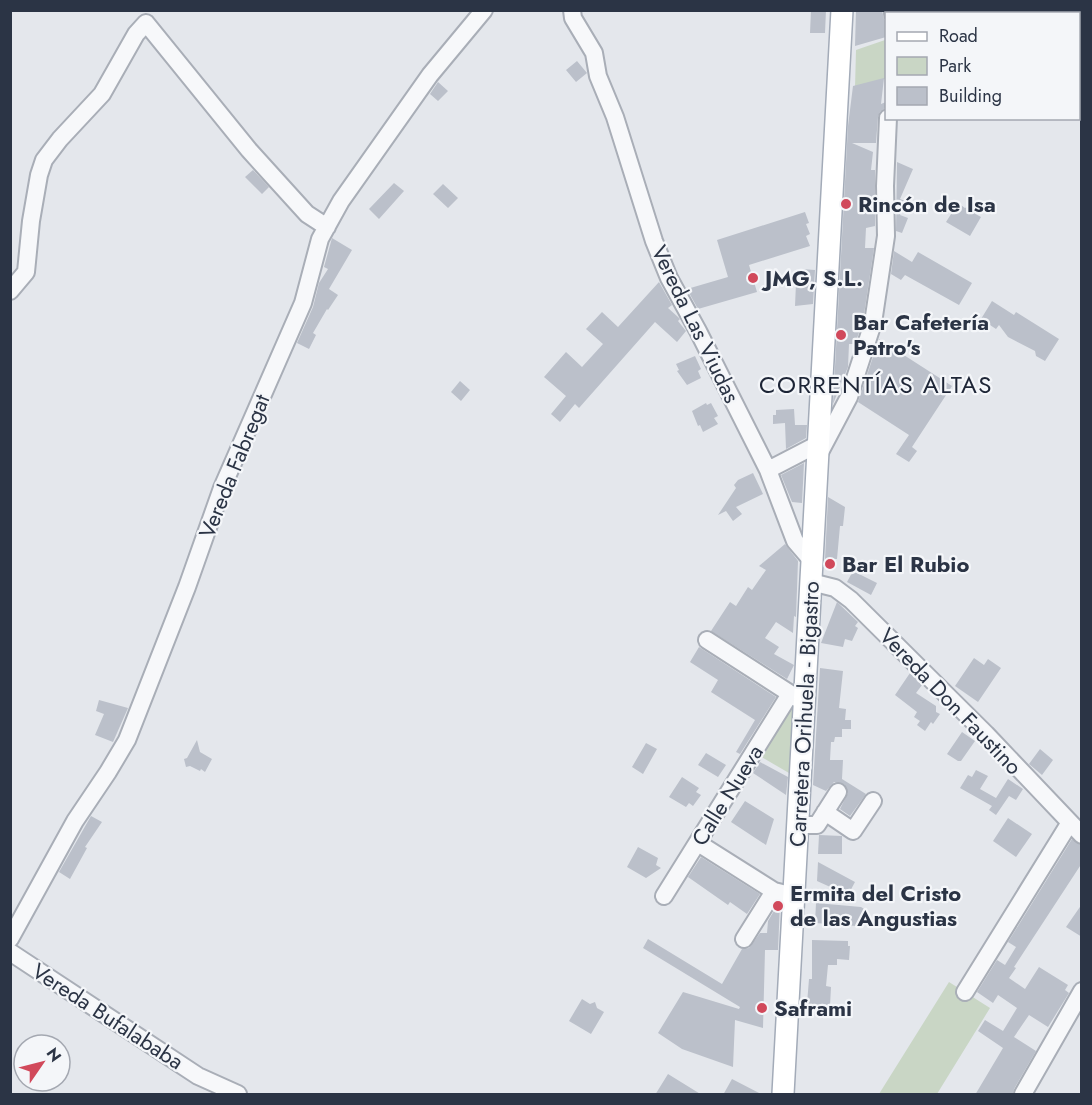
<svg xmlns="http://www.w3.org/2000/svg" width="1092" height="1105" font-family="Jost,sans-serif">
	<style>
		.green { fill: #c9d6c5 }
		.building { fill: #bbc0ca }
		.lines { fill: none; stroke-linecap: round; stroke-linejoin: round }
		.minor-casing { stroke: #a9aeb7; stroke-width: 20 }
		.major-casing { stroke: #a3abb8; stroke-width: 24 }
		.minor { stroke: #f7f8fa; stroke-width: 16 }
		.major { stroke: #fff; stroke-width: 21 }
		.poi-dot { fill: #d1495b; stroke: #f4f6f9; stroke-width: 2 }
		.labels { text-anchor: middle; stroke-width: 4.5; stroke-linejoin: round; paint-order: stroke }
		.poi-label { font-size: 22px; font-weight: bold; fill: #2b3445; stroke: #f4f6f9; text-anchor: start }
		.street-label { font-size: 22px; fill: #2b3445; stroke: #f4f6f9 }
		.neighbourhood-label { font-size: 24px; letter-spacing: 1.5px; fill: #1d2536; stroke: #f4f6f9 }
	</style>
	<rect width="100%" height="100%" fill="#e4e7ec"/>
	<!-- green -->
	<path class="green" d="M885,40V79L855,88L856,50Z
		M787,705L795,709L789,773L758,755Z
		M949,982L990,1008L937,1094H879Z"/>
	<!-- building -->
	<path class="building" d="M811,10H826L825,33H810Z
		M856,10H882L884,19L886,22V37L855,46Z
		M577,61L587,73L576,82L566,70Z
		M884,78L881,104L886,102L885,108L880,112L878,117L876,143H852L873,152L871,170H875V226L866,228L865,248H874L863,321L855,344H849L848,367L833,404L848,126L853,86Z
		M438,82L448,91L438,101L430,94Z
		M897,162L913,169L900,199L905,201L900,215L908,218L902,233L896,231Z
		M253,170L269,187L262,194L245,177Z
		M394,183L404,191L379,219L369,209Z
		M443,184L458,198L448,208L433,194Z
		M958,203L965,208L969,206L970,211L981,217L970,236L946,222Z
		M805,212L809,223L806,224L810,234L806,236L810,246L749,265L757,292L698,309L687,289L728,277L717,240Z
		M332,238L352,250L329,289L338,295L328,310L327,309L313,333L316,335L309,349L297,343L313,307L319,283L328,269L324,267Z
		M894,251L912,262L918,252L972,283L959,305L905,275L901,280L891,274Z
		M801,269L815,270L813,304L795,306L796,283H800Z
		M659,282L672,305L668,308L678,317L680,319L678,321L686,331L677,342L655,322L579,408L575,404L560,422L551,414L566,396L544,377L566,352L582,367L603,344L586,329L602,312L618,327Z
		M992,301L1014,315L1016,312L1059,339L1045,361L1036,356L1035,351L1008,337L999,325L996,329L981,319Z
		M879,339L952,386L912,447L917,451L909,462L896,454L909,435L858,402Z
		M695,356L701,369L698,371L701,378L687,385L677,371L679,370L676,364Z
		M460,381L470,390L461,401L451,392Z
		M706,403L707,405L711,403L718,416L714,418L718,424L703,432L700,425L698,426L692,411Z
		M794,409L795,425H807L806,438L786,449L785,423L773,424V415H776V410Z
		M804,463L802,503L792,502L781,475Z
		M753,473L763,494L736,507L742,514L733,521L726,511L718,515L736,488L734,485L738,480Z
		M828,497L845,507L843,526H840L837,559H825Z
		M785,544L798,561L796,617L794,616L793,633L776,622L765,638L779,647L774,654L794,665L787,679L711,631L730,602L736,606L748,587L752,590L766,570L759,566Z
		M853,571L877,583L871,595L847,582Z
		M837,602L858,622L855,626L858,628L852,641L845,639L843,647L821,643Z
		M699,647L776,697L740,754L736,752L755,720L711,692L718,680L690,662Z
		M974,658L984,665L988,659L1001,668L978,702L955,686Z
		M820,668L843,671L839,708L846,709L845,720H851V729H842V737H835L834,742H831L830,760H843L842,779L866,794L850,816L840,809L848,793L844,784L834,782L826,791L813,785Z
		M910,673L922,685L916,693L936,706V712L940,714L933,724L931,722L925,731L917,725L920,721L914,717L917,712L895,695Z
		M99,700L128,708L113,742L95,735L104,714L96,711Z
		M962,732L975,741L961,761H958L947,754Z
		M197,740L200,752L212,759L205,772L201,769L200,771L190,766L186,767L184,759L187,758Z
		M646,743L657,749L643,774L632,767Z
		M1040,749L1053,760L1042,775L1029,764Z
		M706,753L726,765L718,777L698,765Z
		M760,762L788,777L786,795L753,773Z
		M976,770L988,776L980,789L996,798L1008,779L1023,789L1016,800L1009,796L996,815L989,810L992,806L960,788L968,775L972,777Z
		M682,777L699,788L696,792L701,795L693,806L689,803L686,807L669,797Z
		M745,801L774,819L766,845L731,822Z
		M91,816L102,822L85,847L87,848L70,879L59,872Z
		M1008,818L1032,834L1016,857L993,841Z
		M819,835L842,836V854H818Z
		M1072,839L1082,845V863L1014,967L1016,968L1009,978L1025,989L1039,967L1068,985L1065,990L1069,993L1048,1027L1029,1015L1014,1037L1036,1051L1014,1089L1013,1095H975L1003,1048L978,1031L985,1020L1003,1031L1017,1008L998,995L993,1003L977,992L997,960L1005,965L1016,947L1008,942Z
		M638,847L658,858L656,865L661,868L646,878L627,867Z
		M701,857L760,894L747,914L730,902L728,905L688,877Z
		M818,862L855,882L848,895L817,881Z
		M816,903L861,907L866,910L856,926L815,923Z
		M778,904H780L778,950H765L763,1028L735,1020L733,1067L682,1049L658,1033L683,992L739,1009L740,1007L643,948L648,939L722,984L742,949L749,948L760,933H767L768,921Z
		M1082,904V937L1066,927Z
		M812,940L848,941V946H850L849,960L837,959V965H828L826,986L831,987L830,1006L807,1004L809,979H812Z
		M582,999L590,1004L595,1002L597,1008L604,1012L591,1034L569,1021Z
		M668,1074L702,1095H655Z
		M732,1079L763,1095H723Z"/>
	<g class="lines">
		<defs>
			<path id="minor" d="M572,10L573,18L594,53L598,76L615,117L654,241L669,278L698,331L768,470L795,541L813,562
				M893,14V10
				M10,291L26,272L31,221L39,175L44,160L60,139L102,94L136,34L146,23L249,150L307,214L327,227
				M820,452L849,397L873,323L886,236L885,186L888,118
				M768,470L820,443
				M811,582L835,588L851,600L986,734L1082,835
				M707,640L800,700
				M825,812L853,831L873,801
				M798,825H817L838,792
				M698,843L774,891L794,896
				M664,896L790,694
				M10,939L75,821L108,772L127,740L187,587L222,488L303,303L320,239L341,201L430,75L484,10
				M744,939L774,891
				M10,952L198,1076L238,1094
				M965,992L1069,824
				M1023,1094L1082,991"/>
			<path id="major" d="M783,1094L842,10"/>
		</defs>
		<!-- minor casing -->
		<use href="#minor" class="minor-casing"/>
		<!-- major casing -->
		<use href="#major" class="major-casing"/>
		<!-- minor -->
		<use href="#minor" class="minor"/>
		<!-- major -->
		<use href="#major" class="major"/>
	</g>
	<!-- markers -->
	<g class="poi-dot">
		<circle cx="846" cy="204" r="6"/>
		<circle cx="753" cy="278" r="6"/>
		<circle cx="841" cy="335" r="6"/>
		<circle cx="830" cy="564" r="6"/>
		<circle cx="778" cy="906" r="6"/>
		<circle cx="762" cy="1008" r="6"/>
	</g>
	<g class="labels">
		<!-- poi labels -->
		<g class="poi-label">
			<text x="858" y="212">Rincón de Isa</text>
			<text x="765" y="286">JMG, S.L.</text>
			<text x="853" y="330">Bar Cafetería<tspan x="853" dy="25">Patro's</tspan></text>
			<text x="842" y="572">Bar El Rubio</text>
			<text x="790" y="901">Ermita del Cristo<tspan x="790" dy="25">de las Angustias</tspan></text>
			<text x="774" y="1016">Saframi</text>
		</g>
		<!-- street labels -->
		<g class="street-label">
			<text transform="translate(696 324) rotate(64)" y="8">Vereda Las Viudas</text>
			<text transform="translate(234 466) rotate(-68)" y="8">Vereda Fabregat</text>
			<text transform="translate(951 701) rotate(46)" y="8">Vereda Don Faustino</text>
			<text transform="translate(804 714) rotate(-87)" y="8">Carretera Orihuela - Bigastro</text>
			<text transform="translate(727 795) rotate(-58)" y="8">Calle Nueva</text>
			<text transform="translate(108 1016) rotate(33)" y="8">Vereda Bufalababa</text>
		</g>
		<!-- neighbourhood labels -->
		<g class="neighbourhood-label">
			<text x="876" y="393">CORRENTÍAS ALTAS</text>
		</g>
	</g>
	<!-- border -->
	<rect width="1092" height="1105" fill="none" stroke="#2b3445" stroke-width="24"/>
	<!-- legend -->
	<rect x="885" y="12" width="195" height="108" fill="#f4f6f9" stroke="#a4a8b1" stroke-width="1.5"/>
	<rect x="897" y="32" width="30" height="9" fill="#ffffff" stroke="#a4a8b1" stroke-width="1.5"/>
	<text x="939" y="42" font-size="18" fill="#2b3445">Road</text>
	<rect x="897" y="57" width="30" height="18" fill="#c9d6c5" stroke="#a4a8b1" stroke-width="1.5"/>
	<text x="939" y="72" font-size="18" fill="#2b3445">Park</text>
	<rect x="897" y="87" width="30" height="18" fill="#bbc0ca" stroke="#a4a8b1" stroke-width="1.5"/>
	<text x="939" y="102" font-size="18" fill="#2b3445">Building</text>
	<!-- north arrow -->
	<g transform="translate(42 1063) rotate(55)"><circle r="28" fill="#f4f6f9" stroke="#a4a8b1" stroke-width="1.5"/>
	<path d="M0-4.5L10 22L0 15L-10 22Z" fill="#d1495b"/>
	<text y="-9" font-size="16" font-weight="bold" text-anchor="middle" fill="#2b3445">N</text>
	</g>
</svg>
